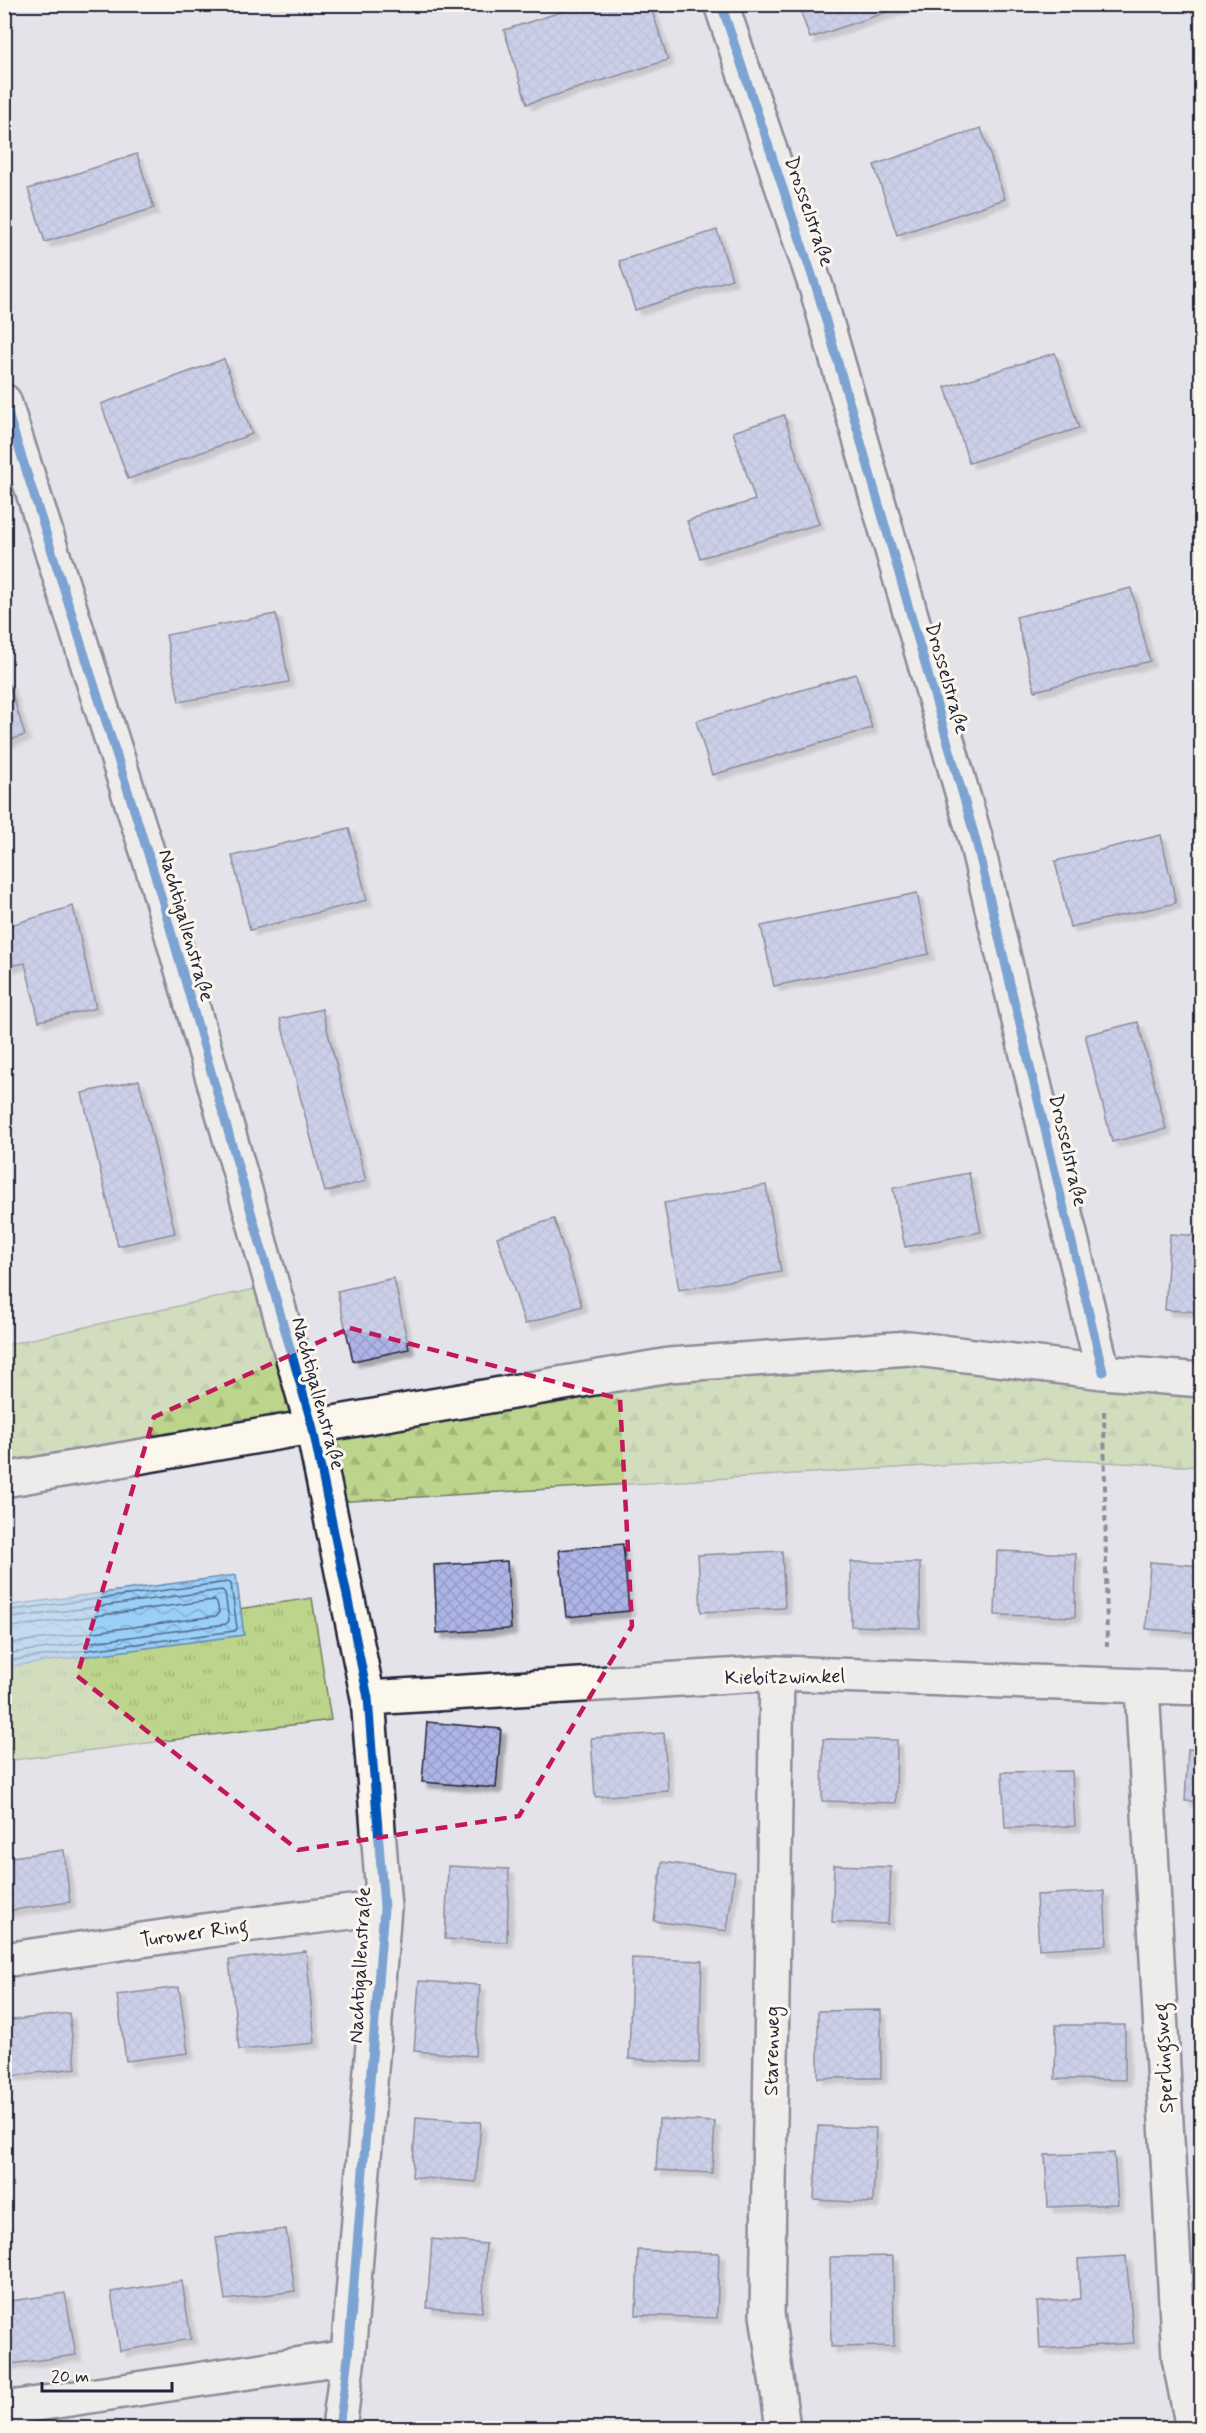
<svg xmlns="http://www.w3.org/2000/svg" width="1206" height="2433" font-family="Mynerve,sans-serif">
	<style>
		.grass { fill: url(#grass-tufts); stroke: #6f7b63; stroke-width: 1.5 }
		.forest { fill: url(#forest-firs); stroke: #6f7b63; stroke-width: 1.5 }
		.water { fill: url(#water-waves); stroke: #6a8aac; stroke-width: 1.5 }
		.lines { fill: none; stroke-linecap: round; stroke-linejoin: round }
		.shore { stroke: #526887; stroke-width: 1.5 }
		.building { fill: url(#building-cross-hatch); stroke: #22223b; stroke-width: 1.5; filter: url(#shadow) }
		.minor-casing { stroke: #22223b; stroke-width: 38 }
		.path { stroke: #22223b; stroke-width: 4; stroke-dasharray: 6 4.5; stroke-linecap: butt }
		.minor { stroke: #fbf7ec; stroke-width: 33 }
		.cycleway-casing { stroke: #fbf7ec; stroke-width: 13 }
		.cycleway { stroke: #0057b8; stroke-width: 9 }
		.marked { fill: none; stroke: #c2185b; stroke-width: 4.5; stroke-dasharray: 12 8; stroke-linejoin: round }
		.labels { text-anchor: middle; stroke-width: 6; stroke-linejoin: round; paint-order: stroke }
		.street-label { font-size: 20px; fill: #22223b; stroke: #fbf7ec }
	</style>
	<defs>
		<pattern id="grass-tufts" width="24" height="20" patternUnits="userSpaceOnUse" patternTransform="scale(1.5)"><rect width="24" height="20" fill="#bcd48b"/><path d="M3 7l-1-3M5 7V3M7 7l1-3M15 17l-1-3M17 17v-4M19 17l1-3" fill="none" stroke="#a1b679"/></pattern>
		<pattern id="forest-firs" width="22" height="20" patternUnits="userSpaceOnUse" patternTransform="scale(1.5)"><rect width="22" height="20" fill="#bcd48b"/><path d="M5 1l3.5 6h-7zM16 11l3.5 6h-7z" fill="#a1b679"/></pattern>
		<pattern id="water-waves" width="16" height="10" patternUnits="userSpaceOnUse" patternTransform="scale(1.5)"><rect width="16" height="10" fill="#9ad0f8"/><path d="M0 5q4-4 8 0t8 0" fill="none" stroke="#84b2d6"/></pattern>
		<pattern id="building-cross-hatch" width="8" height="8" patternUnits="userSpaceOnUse" patternTransform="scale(1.5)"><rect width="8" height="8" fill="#adb5e6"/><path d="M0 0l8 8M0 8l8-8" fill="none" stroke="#959bc6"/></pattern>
		<filter id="shadow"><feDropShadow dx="5.5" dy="5.5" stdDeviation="1.5" flood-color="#0004"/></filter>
	</defs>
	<rect width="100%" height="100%" fill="#e4e3ea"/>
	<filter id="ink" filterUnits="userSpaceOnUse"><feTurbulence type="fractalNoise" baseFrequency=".0167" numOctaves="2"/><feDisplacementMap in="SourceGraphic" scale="12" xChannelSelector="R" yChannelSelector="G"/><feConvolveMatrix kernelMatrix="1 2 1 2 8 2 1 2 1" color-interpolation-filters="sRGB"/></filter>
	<g filter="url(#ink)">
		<!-- grass -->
		<path class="grass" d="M312,1598L331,1720L5,1761V1644Z"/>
		<!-- forest -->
		<path class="forest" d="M272,1285L312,1425L909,1348L1201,1380V1467L1043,1459L335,1502L312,1425L5,1480V1345Z"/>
		<!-- water -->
		<path class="water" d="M236,1575L244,1635L5,1667V1606Z"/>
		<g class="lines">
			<!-- shore -->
			<path class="shore" d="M4,1611L229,1582L231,1584L237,1628L235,1631L4,1661
				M4,1619L222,1590L225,1593L229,1621L226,1624L4,1654
				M4,1628L214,1600L217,1602L219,1613L216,1616L4,1644"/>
		</g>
		<!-- building -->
		<path class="building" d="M586,4H650L668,60L527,104L504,30Z
			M798,4H911L810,38Z
			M981,128L1005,199L897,235L874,165Z
			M137,154L154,208L45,242L28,189Z
			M717,230L732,279L635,310L619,261Z
			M1055,353L1079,428L969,463L945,387Z
			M224,359L252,434L128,479L101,404Z
			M784,415L819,524L700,558L687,521L755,500L733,432Z
			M1131,588L1150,661L1035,691L1016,617Z
			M276,614L289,682L179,702L166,635Z
			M856,674L872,728L712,775L696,721Z
			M9,684L25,735L4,742V685Z
			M349,828L367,900L250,930L232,856Z
			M1161,835L1176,903L1070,927L1055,861Z
			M917,893L929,954L774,986L761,926Z
			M73,906L96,1008L39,1021L25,963L4,967V927Z
			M322,1009L366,1181L325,1192L280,1019Z
			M1138,1022L1166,1129L1112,1142L1085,1035Z
			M139,1080L175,1233L118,1246L82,1093Z
			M969,1173L981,1232L905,1247L893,1188Z
			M766,1185L781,1272L679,1290L664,1203Z
			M554,1219L582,1306L525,1324L497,1237Z
			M1170,1234L1202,1236V1312L1165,1310Z
			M394,1278L409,1349L353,1361L337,1291Z
			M623,1544L629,1611L566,1617L559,1550Z
			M782,1551L785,1608L701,1612L698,1555Z
			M997,1551L1076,1554L1075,1617L995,1615Z
			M507,1561L511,1629L437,1633L434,1565Z
			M851,1562L920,1563V1628L851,1626Z
			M1150,1562L1202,1566V1633L1146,1629Z
			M427,1722L501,1729L496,1788L422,1782Z
			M664,1733L668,1791L595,1797L591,1738Z
			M823,1739L897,1740L896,1803L822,1801Z
			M1188,1749L1202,1750V1802L1185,1801Z
			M1072,1771L1075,1826L1005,1828L1002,1772Z
			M64,1850L70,1902L6,1911L4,1858Z
			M662,1862L735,1872L727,1931L654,1921Z
			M834,1865L891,1867L888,1924L832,1922Z
			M1196,1865H1202V1939H1197Z
			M448,1866L509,1869L507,1942L445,1939Z
			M1104,1891L1107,1945L1039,1949L1036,1895Z
			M306,1951L315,2043L239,2050L229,1960Z
			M632,1958L702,1961L699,2063L629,2059Z
			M419,1981L480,1985L475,2056L414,2051Z
			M179,1987L188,2053L126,2061L117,1995Z
			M881,2010V2078H818V2011Z
			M69,2013L76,2068L12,2076L5,2021Z
			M1056,2025H1125V2080L1055,2079Z
			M416,2117L481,2122L476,2182L412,2177Z
			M659,2119L715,2122L712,2173L656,2170Z
			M818,2126L876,2128L873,2203L814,2200Z
			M1114,2153L1118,2204L1048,2207L1045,2155Z
			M286,2229L295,2291L225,2300L216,2238Z
			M432,2239L486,2244L482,2312L427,2308Z
			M638,2250L719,2253L717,2318L636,2315Z
			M893,2256L894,2346L831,2347L830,2257Z
			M1126,2256L1134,2343L1040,2349L1037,2302L1080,2299L1078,2259Z
			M182,2281L191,2339L120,2351L111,2292Z
			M65,2293L76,2355L4,2365V2302Z"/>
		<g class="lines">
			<defs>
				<path id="minor" d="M721,4L817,290L975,837L1103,1372
					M4,401L156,879L312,1425L368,1698L384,1908L348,2357L339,2428
					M4,1480L669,1365L909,1348L1103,1372L1202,1380
					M777,1673L767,2314L783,2428
					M1142,1687L1179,2357L1193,2428
					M368,1698L777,1673L1202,1688
					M4,1960L245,1925L384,1908
					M4,2409L348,2357"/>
			</defs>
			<!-- minor casing -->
			<use href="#minor" class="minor-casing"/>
			<!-- path -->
			<path class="path" d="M1104,1411L1107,1646"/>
			<!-- minor -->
			<use href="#minor" class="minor"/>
			<defs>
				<path id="cycleway" d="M721,4L817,290L975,837L1103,1372
					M4,401L156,879L312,1425L368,1698L384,1908L348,2357L339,2428"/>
			</defs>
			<!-- cycleway casing -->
			<use href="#cycleway" class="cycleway-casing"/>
			<!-- cycleway -->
			<use href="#cycleway" class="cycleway"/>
		</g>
	</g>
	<!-- marked area -->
	<path d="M0 0H1206V2433H0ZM350,1328L620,1399L632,1626L519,1816L298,1850L77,1676L154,1417Z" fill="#e4e3ea" fill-opacity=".55" fill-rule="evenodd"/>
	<path class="marked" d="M350,1328L620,1399L632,1626L519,1816L298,1850L77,1676L154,1417Z"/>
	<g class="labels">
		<!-- street labels -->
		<g class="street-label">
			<text transform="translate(810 211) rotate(71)" y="7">Drosselstraße</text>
			<text transform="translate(948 678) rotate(74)" y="7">Drosselstraße</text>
			<text transform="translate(187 925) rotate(74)" y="7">Nachtigallenstraße</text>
			<text transform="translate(1069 1150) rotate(77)" y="7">Drosselstraße</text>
			<text transform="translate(319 1393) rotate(75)" y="7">Nachtigallenstraße</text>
			<text transform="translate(785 1676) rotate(-1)" y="7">Kiebitzwinkel</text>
			<text transform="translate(194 1932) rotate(-8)" y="7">Turower Ring</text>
			<text transform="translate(359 1965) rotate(-87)" y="7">Nachtigallenstraße</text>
			<text transform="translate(771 2051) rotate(-89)" y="7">Starenweg</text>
			<text transform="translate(1163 2058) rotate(-93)" y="7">Sperlingsweg</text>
		</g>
	</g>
	<!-- margin -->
	<rect width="1206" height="2433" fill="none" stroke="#fbf7ec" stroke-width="24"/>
	<rect x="12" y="12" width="1182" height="2409" fill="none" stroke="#22223b" stroke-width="2" filter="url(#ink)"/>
	<!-- scale -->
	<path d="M42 2382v9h130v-9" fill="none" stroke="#22223b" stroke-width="3"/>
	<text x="51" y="2382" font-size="18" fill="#22223b" stroke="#fbf7ec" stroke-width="4.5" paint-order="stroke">20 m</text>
</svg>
